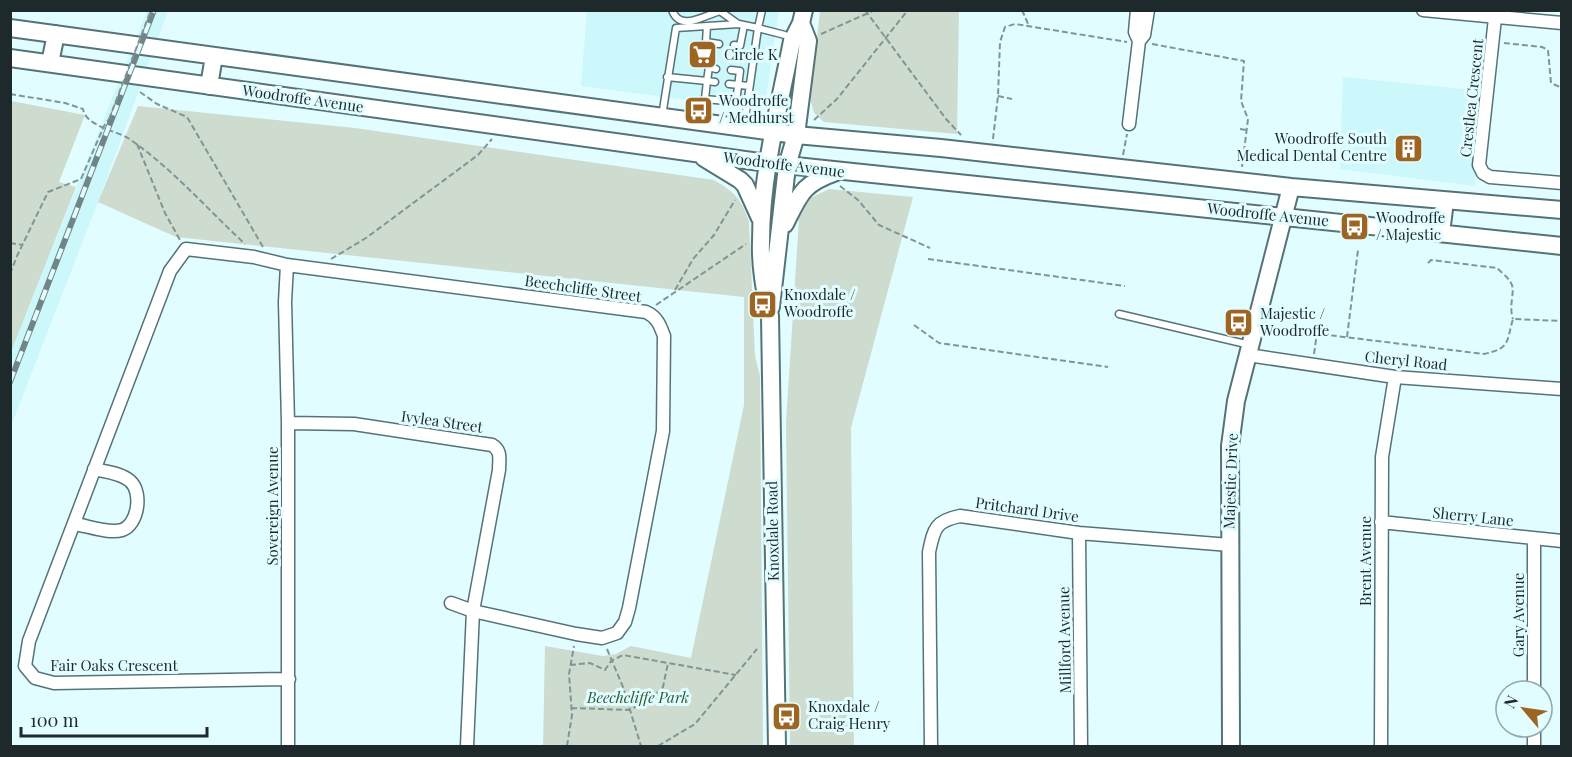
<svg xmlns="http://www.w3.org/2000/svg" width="1572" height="757" font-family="'Playfair Display',serif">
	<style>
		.built { fill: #ccf7fb }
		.green { fill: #cddcce }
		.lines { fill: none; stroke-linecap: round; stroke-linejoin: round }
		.lane-casing { stroke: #557376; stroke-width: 9 }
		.street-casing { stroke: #557376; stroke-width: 15 }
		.secondary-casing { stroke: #557376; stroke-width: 20 }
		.path { stroke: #819596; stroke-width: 2; stroke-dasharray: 6 3; stroke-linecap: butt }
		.lane { stroke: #fff; stroke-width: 6 }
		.street { stroke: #fff; stroke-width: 12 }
		.secondary { stroke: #fff; stroke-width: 16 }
		.rail-casing { stroke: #728586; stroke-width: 6 }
		.rail { stroke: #e2fdff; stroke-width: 4; stroke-dasharray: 11; stroke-linecap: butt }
		.path-bridge { stroke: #819596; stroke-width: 2; stroke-dasharray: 6 3; stroke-linecap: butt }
		.labels { text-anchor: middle; stroke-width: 6; stroke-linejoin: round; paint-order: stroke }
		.poi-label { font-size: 15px; fill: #1d292a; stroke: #e2fdff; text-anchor: start }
		.street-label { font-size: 15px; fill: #1d292a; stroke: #e2fdff }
		.park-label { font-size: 15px; font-style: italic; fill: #305736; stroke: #e2fdff }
	</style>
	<rect width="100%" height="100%" fill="#e2fdff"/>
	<!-- built -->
	<path class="built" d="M147,11H168L98,202L11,426V352Z
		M587,11H779L764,110L581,86Z
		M1343,77L1483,91L1475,186L1340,169Z"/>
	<!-- green -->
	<path class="green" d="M820,11H959L957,134L824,122L814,113L810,99Z
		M11,101L85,115L59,182L76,187L11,352Z
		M138,106L355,128L714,180C735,192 741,199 749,221L755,356L760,376L763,746H543L545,646L603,656L616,654L631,646L691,658L744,405V297L176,237L98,202Z
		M829,189L913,197L851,428L854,746H790L786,423L799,218L808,199Z"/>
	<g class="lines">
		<defs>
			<path id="lane" d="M672,10C680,32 703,16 720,11L738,24
				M707,26L706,42L719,44
				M734,45L740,46L744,25
				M667,77L707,81L709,67L716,69
				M715,82L707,81L705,99L736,102L740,71L731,70
				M729,84L749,86
				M662,116L676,28L739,24L758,28L762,10
				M744,126L758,28L785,35L790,39
				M1119,314L1250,345"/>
			<path id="street" d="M1137,10L1135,32L1139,41L1144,35L1148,10
				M1423,10L1562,23
				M1495,18L1479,165L1483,173L1490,177L1562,183
				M1129,124L1139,41
				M287,265L285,302L288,423V746
				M1248,355L1395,377L1562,389
				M288,423L354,424L492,445C502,451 499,459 499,470L473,611L451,603
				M1381,522L1562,541
				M75,524C88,526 109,534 122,530C138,525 143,492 130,481C121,473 106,472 94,469
				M1079,533L1081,746
				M289,679L54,683L35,678L25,666L29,641L170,271L186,249L254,257L287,265L646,312C657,317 660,325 664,336L663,431L629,608L625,622L617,633L602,638L576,634L473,611L467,746
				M1534,691V539
				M931,746L929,552C934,529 935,521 960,516L1079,533L1230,545
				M1381,746L1382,457L1395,377
				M1534,746V727"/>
			<path id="secondary" d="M10,28L796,135L941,148L1291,187L1562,210
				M10,58L767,163L1562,246
				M50,63L56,34
				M209,86L214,56
				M704,158L740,180L745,185L760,218
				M785,224C800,194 802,184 836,172
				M1441,233L1445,201
				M771,307L787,166L796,135L808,41L801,23
				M777,746L770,316C765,291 760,267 761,242C761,174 779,108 792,41L801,23L804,10
				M1231,746L1230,446L1236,401L1291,187"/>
		</defs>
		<!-- lane casing -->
		<use href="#lane" class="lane-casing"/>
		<!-- street casing -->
		<use href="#street" class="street-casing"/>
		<!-- secondary casing -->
		<use href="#secondary" class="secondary-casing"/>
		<!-- path -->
		<path class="path" d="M865,10L946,119L961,135
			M1022,10L1029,26
			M821,34L875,10
			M1504,43L1542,47L1548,50L1551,83L1562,88
			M1152,44L1244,61L1241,101L1248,119L1242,167
			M140,92L157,104L187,117L263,247
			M10,94L65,103L83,109C86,126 114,130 128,138C172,168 206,208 245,244
			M998,96L1012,99
			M814,120L837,99L908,10
			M1240,129L1246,130
			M993,139L998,96L1000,42L1005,27L1015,24L1127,42
			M137,144L165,213L180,240
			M1123,155L1127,134
			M840,186L858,200L879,225L930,248
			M10,243L23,245
			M331,259L366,238L478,155L492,139
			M928,259L1125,286
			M1428,263L1431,260L1497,268C1501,272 1508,277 1511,283C1516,291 1508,305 1513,319
			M10,274L17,256L48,192L81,179L104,126L109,119
			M675,290L693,259L714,235L735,200
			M656,305L746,244
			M914,325L939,343L1108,367
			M1295,331L1484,354C1511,348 1506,342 1513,319L1562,321
			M1347,337L1358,250
			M1314,354L1317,333
			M607,649L623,687L641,746
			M570,665L590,663L605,670L611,661L623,655L736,675
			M571,708L630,710L637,706L646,696L657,693L663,687L668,663
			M567,746L572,715L569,674L574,646
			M658,746L695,724L757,649"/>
		<!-- lane -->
		<use href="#lane" class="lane"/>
		<!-- street -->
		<use href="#street" class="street"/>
		<!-- secondary -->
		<use href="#secondary" class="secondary"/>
		<defs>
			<path id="rail" d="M10,382L154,10"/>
		</defs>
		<!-- rail casing -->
		<use href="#rail" class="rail-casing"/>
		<!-- rail -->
		<use href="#rail" class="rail"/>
		<!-- path-bridge -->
		<path class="path-bridge" d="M109,119L151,10"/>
	</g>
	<!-- icons -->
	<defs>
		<symbol id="supermarket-square" viewBox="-11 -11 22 22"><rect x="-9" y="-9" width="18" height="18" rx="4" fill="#9d6422" stroke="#e2fdff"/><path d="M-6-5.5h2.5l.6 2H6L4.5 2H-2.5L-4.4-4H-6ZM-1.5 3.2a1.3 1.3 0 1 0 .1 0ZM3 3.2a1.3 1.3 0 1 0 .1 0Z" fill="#fff"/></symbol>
		<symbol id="bus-square" viewBox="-11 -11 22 22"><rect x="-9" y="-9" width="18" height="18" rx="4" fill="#9d6422" stroke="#e2fdff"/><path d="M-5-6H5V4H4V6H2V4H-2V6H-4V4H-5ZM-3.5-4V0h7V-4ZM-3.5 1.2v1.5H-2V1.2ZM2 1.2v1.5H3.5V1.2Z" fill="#fff"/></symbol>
		<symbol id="building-square" viewBox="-11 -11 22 22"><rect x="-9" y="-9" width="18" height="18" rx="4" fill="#9d6422" stroke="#e2fdff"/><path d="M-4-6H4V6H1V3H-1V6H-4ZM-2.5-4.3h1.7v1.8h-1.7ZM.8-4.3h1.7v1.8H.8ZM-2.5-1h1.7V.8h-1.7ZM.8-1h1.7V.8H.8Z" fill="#fff"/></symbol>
	</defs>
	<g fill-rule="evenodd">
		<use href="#supermarket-square" x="686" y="38" width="33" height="33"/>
		<use href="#bus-square" x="682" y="94" width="33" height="33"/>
		<use href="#building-square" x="1392" y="132" width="33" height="33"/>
		<use href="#bus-square" x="1338" y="210" width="33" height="33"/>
		<use href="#bus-square" x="746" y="288" width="33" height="33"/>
		<use href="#bus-square" x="1222" y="306" width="33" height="33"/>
		<use href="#bus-square" x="770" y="700" width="33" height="33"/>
	</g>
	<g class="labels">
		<!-- poi labels -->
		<g class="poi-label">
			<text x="724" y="60">Circle K</text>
			<text x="719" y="106">Woodroffe<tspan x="719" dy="17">/ Medhurst</tspan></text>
			<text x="1387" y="144" text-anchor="end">Woodroffe South<tspan x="1387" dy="17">Medical Dental Centre</tspan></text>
			<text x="1376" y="223">Woodroffe<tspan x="1376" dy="17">/ Majestic</tspan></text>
			<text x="784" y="300">Knoxdale /<tspan x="784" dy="17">Woodroffe</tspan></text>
			<text x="1260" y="319">Majestic /<tspan x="1260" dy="17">Woodroffe</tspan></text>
			<text x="808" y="712">Knoxdale /<tspan x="808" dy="17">Craig Henry</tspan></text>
		</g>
		<!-- street labels -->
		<g class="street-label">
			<text transform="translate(1472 98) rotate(-84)" y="5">Crestlea Crescent</text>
			<text transform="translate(303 99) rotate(8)" y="5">Woodroffe Avenue</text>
			<text transform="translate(784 165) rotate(7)" y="5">Woodroffe Avenue</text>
			<text transform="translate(1268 215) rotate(6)" y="5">Woodroffe Avenue</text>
			<text transform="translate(583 289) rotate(8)" y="5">Beechcliffe Street</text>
			<text transform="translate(1406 361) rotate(6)" y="5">Cheryl Road</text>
			<text transform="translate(442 422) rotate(8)" y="5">Ivylea Street</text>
			<text transform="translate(1231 481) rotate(-88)" y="5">Majestic Drive</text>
			<text transform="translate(273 506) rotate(-90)" y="5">Sovereign Avenue</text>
			<text transform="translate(1027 510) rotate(8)" y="5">Pritchard Drive</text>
			<text transform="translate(1473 517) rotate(6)" y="5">Sherry Lane</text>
			<text transform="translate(773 531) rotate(-91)" y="5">Knoxdale Road</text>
			<text transform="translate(1366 561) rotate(-90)" y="5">Brent Avenue</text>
			<text transform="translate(1519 615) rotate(-90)" y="5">Gary Avenue</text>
			<text transform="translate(1065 640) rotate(-91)" y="5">Millford Avenue</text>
			<text x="114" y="671">Fair Oaks Crescent</text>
		</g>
		<!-- park labels -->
		<g class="park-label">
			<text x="638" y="703">Beechcliffe Park</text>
		</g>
	</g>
	<!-- border -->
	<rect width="1572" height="757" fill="none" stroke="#1d292a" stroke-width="24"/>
	<!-- north arrow -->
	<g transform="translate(1524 709) rotate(299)"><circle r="28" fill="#e2fdff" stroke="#93a8aa" stroke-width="1.5"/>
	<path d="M0-4.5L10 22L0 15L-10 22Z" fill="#9d6422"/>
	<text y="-9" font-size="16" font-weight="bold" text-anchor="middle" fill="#1d292a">N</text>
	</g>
	<!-- scale -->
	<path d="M21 727v9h186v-9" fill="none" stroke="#1d292a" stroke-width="3"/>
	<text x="30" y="727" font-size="18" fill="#1d292a" stroke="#e2fdff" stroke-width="4.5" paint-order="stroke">100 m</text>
</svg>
